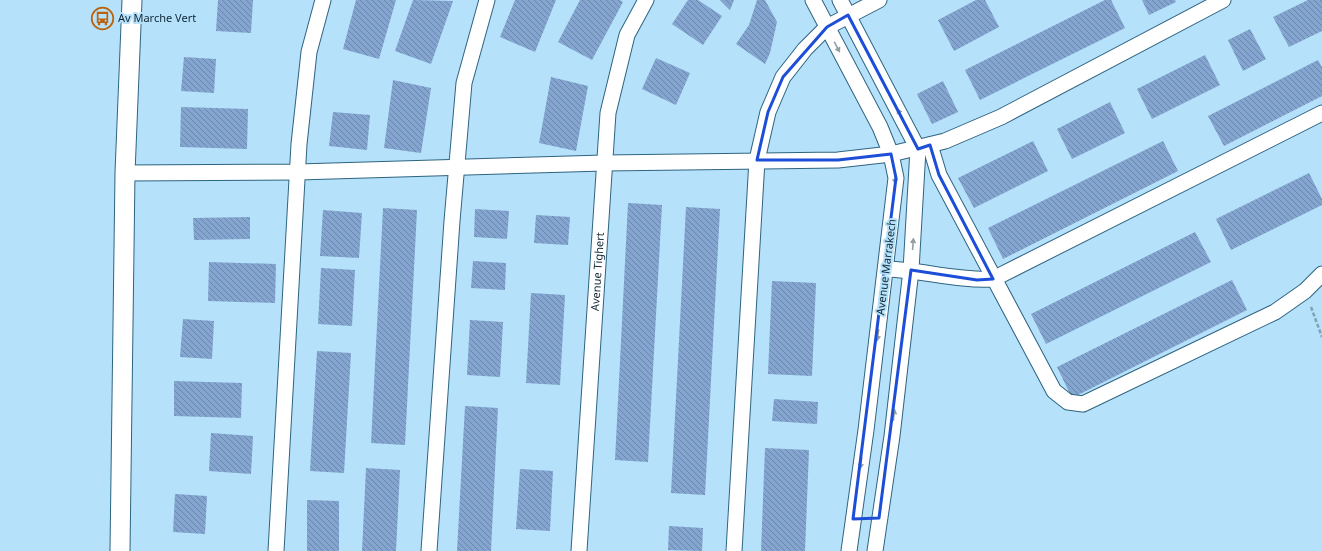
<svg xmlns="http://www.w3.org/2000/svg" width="1322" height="551" font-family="'Noto Sans',sans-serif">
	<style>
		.building { fill: url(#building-back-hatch) }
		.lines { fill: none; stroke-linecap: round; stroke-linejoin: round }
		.minor-casing { stroke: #2e6480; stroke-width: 17 }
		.tertiary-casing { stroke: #2e6480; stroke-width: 21 }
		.path { stroke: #7ea3b8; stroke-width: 2.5; stroke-dasharray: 4 2; stroke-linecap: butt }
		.minor { stroke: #fff; stroke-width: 15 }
		.tertiary { stroke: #fff; stroke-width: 19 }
		.oneway { fill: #939ea3 }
		.marked { fill: none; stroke: #1d4ed8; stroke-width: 3; stroke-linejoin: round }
		.labels { text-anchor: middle; stroke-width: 4; stroke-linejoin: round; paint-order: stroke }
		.poi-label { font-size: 11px; fill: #102733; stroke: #b5e1fb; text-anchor: start }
		.street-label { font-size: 11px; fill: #102733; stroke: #b5e1fb }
	</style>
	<defs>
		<pattern id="building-back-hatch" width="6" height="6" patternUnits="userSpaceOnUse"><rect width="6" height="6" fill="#83a5cf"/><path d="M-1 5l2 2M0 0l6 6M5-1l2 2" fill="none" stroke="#6a86a9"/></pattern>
	</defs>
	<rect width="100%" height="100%" fill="#b5e1fb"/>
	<!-- building -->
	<path class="building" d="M218,0H253L251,33L216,31Z
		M356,0H396L379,59L343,49Z
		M413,0L453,1L431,64L395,51Z
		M515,0H556L535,52L500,37Z
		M580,0H620L623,2L592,60L558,42Z
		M688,0H698L722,16L703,45L672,24Z
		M720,0H734L730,10Z
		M757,0H765L777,22L770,53L765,64L736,44L749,25Z
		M976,0H985L999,27L954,51L938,20Z
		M1105,0H1111L1125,28L980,100L965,70Z
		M1142,0H1175L1176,2L1149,15Z
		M1308,0H1322V31L1289,47L1273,17Z
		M1250,29L1266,59L1243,71L1228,40Z
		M1205,55L1220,85L1152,119L1137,89Z
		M184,57L216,59L214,93L181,91Z
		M656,58L690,73L676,105L642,89Z
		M1318,60L1322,67V96L1224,146L1208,116Z
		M551,77L588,86L576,151L539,143Z
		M393,80L431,88L421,153L384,148Z
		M943,81L958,112L932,124L917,94Z
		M1110,102L1125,133L1072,159L1057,129Z
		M181,107L248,109L247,149L180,147Z
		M333,112L370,115L367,150L329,146Z
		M1033,141L1048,171L974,208L958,178Z
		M1163,141L1178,171L1003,259L988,228Z
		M1309,173L1322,199V205L1231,250L1216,219Z
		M628,203L662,205L648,462L615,460Z
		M686,207L720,209L705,495L671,493Z
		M383,208L417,210L405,445L371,443Z
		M475,209L509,211L507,239L474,237Z
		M323,210L362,213L359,258L320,256Z
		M536,215L570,217L568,245L534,243Z
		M250,217V239L194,240L193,218Z
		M1195,232L1211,262L1046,344L1031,314Z
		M473,261L506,263L505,290L471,288Z
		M209,262L276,264L275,303L208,301Z
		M321,268L355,270L352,326L318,324Z
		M1232,280L1247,310L1072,398L1057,367Z
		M772,281L816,283L812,376L768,374Z
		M531,293L565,295L560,385L526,383Z
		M183,319L214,321L212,359L180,357Z
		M470,320L503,322L500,377L467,375Z
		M317,351L351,353L344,473L310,471Z
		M174,381L242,383L241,418L174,416Z
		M774,399L818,402L817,424L772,421Z
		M465,406L498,408L491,551H457Z
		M211,433L253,436L251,474L209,471Z
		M765,448L809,450L805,551H761Z
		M366,468L400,470L396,551H362Z
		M520,469L553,471L550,531L516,529Z
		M175,494L207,496L205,534L173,532Z
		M307,500L339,501V551H307Z
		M669,526L703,528L702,551L668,550Z"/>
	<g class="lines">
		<defs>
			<g id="minor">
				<path d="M813,0L880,127L891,154L896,178L866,430L849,551"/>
				<path d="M840,0L918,149L911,270L892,436L875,551"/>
				<path d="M930,145L939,175L1054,391L1068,402L1083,404L1275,312L1305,291L1322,274"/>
				<path d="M125,173L298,172L604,163L838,160L891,154L945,141L1001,117L1223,0"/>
				<path d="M887,269C922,270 958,281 993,279L1322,113"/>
				<path d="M276,551L299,144L309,52L323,0"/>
				<path d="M429,551L452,221L464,83L487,0"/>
				<path id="s1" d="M579,551L608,113L627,35L646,0"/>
				<path d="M734,551L757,160L768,112L783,77L805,49L827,27L879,0"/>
			</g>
			<path id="tertiary" d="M120,551L125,173L132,0"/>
		</defs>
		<!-- minor casing -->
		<use href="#minor" class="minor-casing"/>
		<!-- tertiary casing -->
		<use href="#tertiary" class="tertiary-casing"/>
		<!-- path -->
		<path class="path" d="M1311,307L1322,337"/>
		<!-- minor -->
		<use href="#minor" class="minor"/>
		<!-- tertiary -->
		<use href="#tertiary" class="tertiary"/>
	</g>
	<!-- one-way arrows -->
	<defs><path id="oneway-solid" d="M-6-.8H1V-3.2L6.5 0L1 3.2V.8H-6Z"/></defs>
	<g class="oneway">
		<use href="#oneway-solid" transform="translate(837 47) rotate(62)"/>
		<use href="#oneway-solid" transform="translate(900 114) rotate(-118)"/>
		<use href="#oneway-solid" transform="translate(895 178) rotate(87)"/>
		<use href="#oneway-solid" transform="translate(913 244) rotate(-86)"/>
		<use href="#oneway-solid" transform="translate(878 335) rotate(97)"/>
		<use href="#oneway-solid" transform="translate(894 415) rotate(-83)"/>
		<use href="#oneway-solid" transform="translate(861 463) rotate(98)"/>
	</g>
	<!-- marked area -->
	<path class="marked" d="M848,15L918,149L930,145L939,175L993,279L977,280L911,270L879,518L853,519L896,178L891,154L838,160H757L768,112L783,77L827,27Z"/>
	<!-- icons -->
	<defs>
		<symbol id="bus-ring" viewBox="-11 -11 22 22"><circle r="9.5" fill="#b5e1fb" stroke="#bc610a" stroke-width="1.5"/><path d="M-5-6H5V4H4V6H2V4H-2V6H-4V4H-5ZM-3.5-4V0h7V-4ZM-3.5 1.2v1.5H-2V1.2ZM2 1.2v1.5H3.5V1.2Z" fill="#bc610a"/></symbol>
	</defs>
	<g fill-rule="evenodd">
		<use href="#bus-ring" x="90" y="6" width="25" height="25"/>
	</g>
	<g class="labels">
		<!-- poi labels -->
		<g class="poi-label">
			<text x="118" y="22">Av Marche Vert</text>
		</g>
		<!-- street labels -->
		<g class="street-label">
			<text transform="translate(886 267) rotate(-83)" y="4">Avenue Marrakech</text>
			<text dy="4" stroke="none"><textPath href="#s1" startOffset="280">Avenue Tighert</textPath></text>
		</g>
	</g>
</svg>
